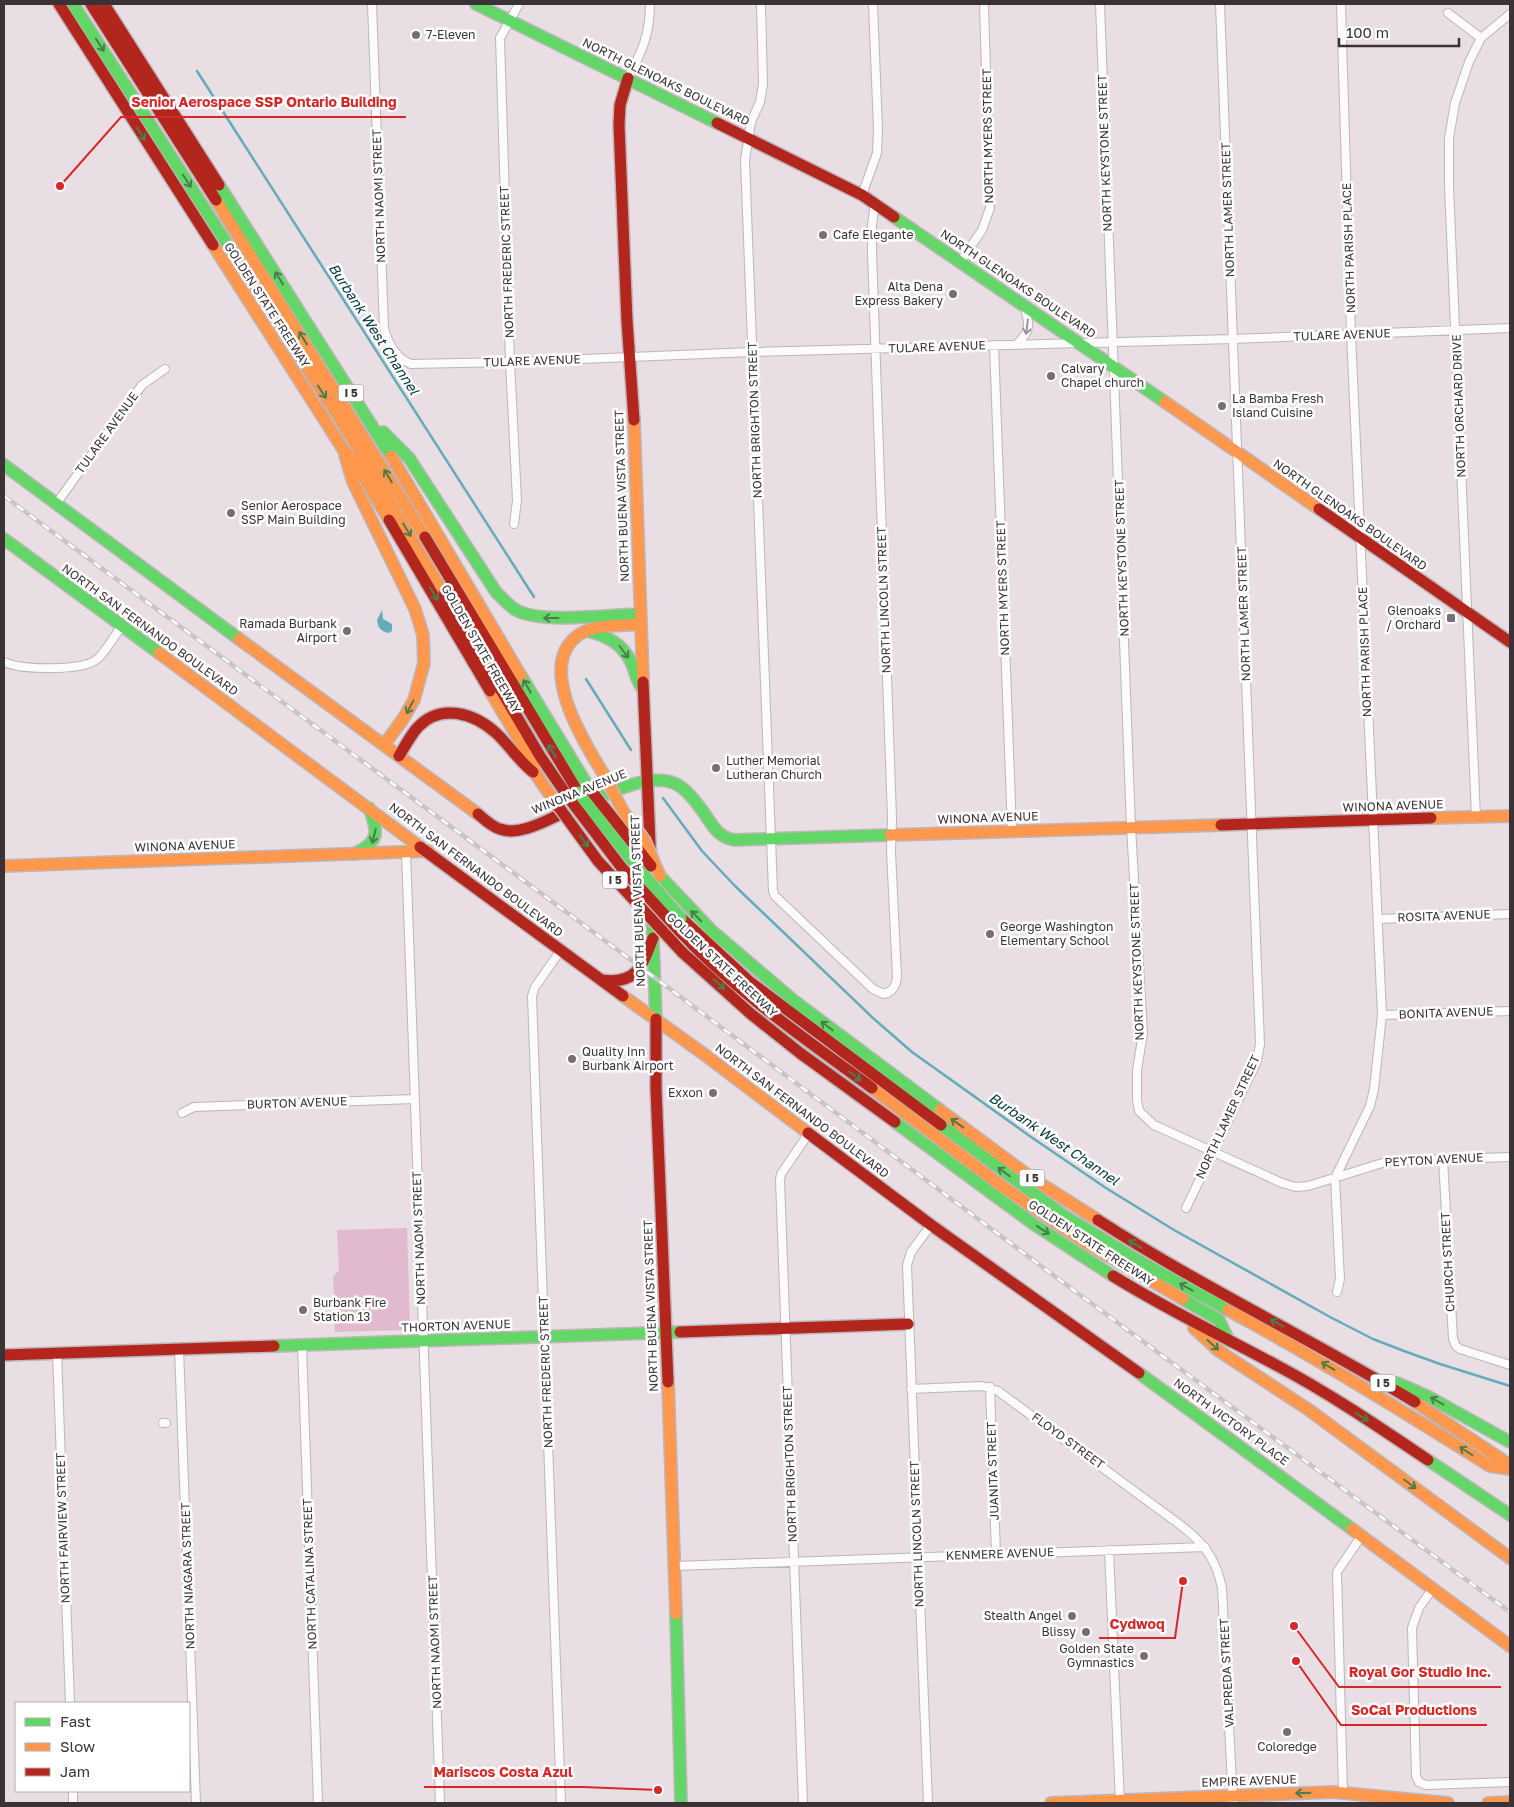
<svg xmlns="http://www.w3.org/2000/svg" width="1514" height="1807" font-family="'Golos Text',sans-serif">
	<style>
		.green { fill: #e1bacf }
		.water { fill: #63acba }
		.lines { fill: none; stroke-linecap: round; stroke-linejoin: round }
		.stream { stroke: #63acba; stroke-width: 2.5 }
		.street-casing { stroke: #beb5b9; stroke-width: 10 }
		.fast-casing { stroke: #beb5b9; stroke-width: 14 }
		.slow-casing { stroke: #beb5b9; stroke-width: 14 }
		.jam-casing { stroke: #beb5b9; stroke-width: 14 }
		.street { stroke: #fcfafb; stroke-width: 8 }
		.fast { stroke: #63d668; stroke-width: 11 }
		.slow { stroke: #ff974d; stroke-width: 11 }
		.jam { stroke: #b3261e; stroke-width: 11 }
		.rail-casing { stroke: #c8c5c6; stroke-width: 4.5 }
		.rail { stroke: #fff; stroke-width: 2.5; stroke-dasharray: 8; stroke-linecap: butt }
		.fast-bridge-casing { stroke: #c1bbbd; stroke-width: 14; stroke-linecap: butt }
		.slow-bridge-casing { stroke: #c1bbbd; stroke-width: 14; stroke-linecap: butt }
		.jam-bridge-casing { stroke: #c1bbbd; stroke-width: 14; stroke-linecap: butt }
		.fast-bridge { stroke: #63d668; stroke-width: 11 }
		.slow-bridge { stroke: #ff974d; stroke-width: 11 }
		.jam-bridge { stroke: #b3261e; stroke-width: 11 }
		.oneway { stroke: #4c7c4c }
		.oneway2 { stroke: #9b9698 }
		.poi-dot { fill: #776e73; stroke: #fff; stroke-width: 2 }
		.labels { text-anchor: middle; stroke-width: 5; stroke-linejoin: round; paint-order: stroke }
		.shield { fill: #fff; stroke: #757072; stroke-width: 1 }
		.shield-label { font-size: 11px; font-weight: bold; fill: #3a3236 }
		.poi-label { font-size: 12px; fill: #3a3236; stroke: #fff; text-anchor: start }
		.street-label { font-size: 12px; fill: #3a3236; stroke: #fff }
		.water-label { font-size: 14px; font-style: italic; fill: #01343c; stroke: #fff }
		.leader { fill: none; stroke: #d62828; stroke-width: 2 }
		.callout-dot { fill: #d62828; stroke: #fff; stroke-width: 2 }
		.callout-label { font-size: 14px; text-anchor: middle; font-weight: bold; fill: #d62828; stroke: #fff; stroke-width: 5; stroke-linejoin: round; paint-order: stroke }
	</style>
	<rect width="100%" height="100%" fill="#e9dee3"/>
	<!-- green -->
	<path class="green" d="M407,1228L410,1326L406,1330L335,1332L334,1308L340,1307L339,1298H334L333,1277L339,1270L337,1230Z"/>
	<!-- water -->
	<path class="water" d="M382,610L383,619L392,624V631L388,633C380,631 378,627 377,620Z"/>
	<g class="lines">
		<!-- stream -->
		<path class="stream" d="M197,71L534,597
			M586,679L631,750
			M663,798L702,851L735,886L874,1019L912,1052L1034,1139L1106,1188L1174,1230L1330,1317L1373,1339L1404,1351L1440,1364L1510,1386"/>
		<defs>
			<path id="street" d="M372,4L384,328C388,343 395,358 411,364L510,362L752,352L1233,339L1510,328
				M761,4L763,84L760,102L751,122L745,160L773,891L775,896L873,989L884,994C893,992 896,986 897,977L891,851L892,818L872,252V225L875,203
				M1100,4L1131,827L1143,1033L1137,1070V1100L1139,1111L1154,1125L1282,1183L1296,1187L1308,1186L1389,1161L1510,1157
				M1448,13L1481,38
				M628,78C642,52 650,34 650,4
				M862,195L877,153L878,129L873,4
				M961,261L982,230L990,208L984,4
				M1017,344C1031,331 1030,324 1024,306
				M994,345L1012,831
				M56,504L142,385L165,369
				M514,524L517,500L510,362L500,38L519,4
				M4,662C21,670 80,671 96,660C106,652 114,636 122,626
				M1476,817L1449,187V138L1455,103L1469,62L1481,38L1510,14
				M406,852L440,1803
				M1378,919L1510,914
				M1382,1015L1510,1011
				M182,1113L194,1107L414,1099
				M1443,1159L1453,1339L1456,1346L1460,1349L1510,1365
				M1186,1208L1257,1061L1260,1044L1220,4
				M1337,1292L1340,1279L1335,1178L1370,1106L1374,1089L1382,1015L1351,334L1341,4
				M302,1345L318,1803
				M179,1349L196,1803
				M57,1353L70,1703
				M990,1387L996,1554
				M911,1389L982,1386L998,1391L1179,1524C1203,1542 1216,1558 1222,1588L1233,1803
				M163,1423H166
				M1109,1550L1120,1803
				M675,1566L1205,1547
				M1433,1588L1419,1608L1412,1628L1416,1776L1419,1782L1426,1785L1510,1782
				M73,1791V1803
				M1343,1792L1337,1572L1362,1535
				M561,1803L532,996L535,987L561,950
				M803,1803L780,1180L781,1174L809,1133
				M928,1803L907,1265L911,1252L931,1225"/>
			<path id="fast" d="M73,4L233,253
				M476,4L717,123
				M219,185L391,456
				M894,217L1165,402
				M383,432L409,458L496,592C502,598 509,606 516,610C540,624 611,615 640,614
				M4,465L239,639
				M4,539L159,653
				M591,632C611,637 626,647 633,667C636,675 637,682 643,689
				M521,676L589,788
				M590,802C614,791 657,769 681,787C691,794 699,806 706,816C714,828 719,837 734,840L890,835
				M354,854C379,843 379,832 369,808
				M660,876L712,931L793,1000L940,1110
				M652,915L656,1019
				M895,1122L1035,1225L1113,1276
				M941,1125L1063,1215L1139,1261L1228,1310
				M1183,1299L1219,1320L1229,1341
				M274,1346L680,1332
				M1139,1373L1352,1529
				M1397,1383L1429,1397L1510,1442
				M1428,1460L1510,1515
				M676,1614L681,1803"/>
			<path id="slow" d="M216,200L425,537
				M213,245L343,449L358,467L389,520
				M233,253L349,433L444,594
				M1165,402L1319,509
				M634,420L643,682
				M345,455L353,482L415,609L423,635L424,663L414,700L403,719L384,745
				M391,456L521,676
				M239,639L478,814
				M159,653L420,847
				M490,691L531,760L537,776L555,802
				M604,775C584,742 534,664 580,634C596,624 621,626 640,624
				M1431,818L1510,816
				M890,835L1221,825
				M4,866L428,851
				M623,996L705,1055L808,1133
				M872,1088L1003,1187L1086,1243L1183,1299
				M940,1110L1033,1179L1098,1220
				M1228,1310C1317,1358 1404,1412 1490,1466L1510,1469
				M1194,1328L1219,1351L1309,1410L1510,1558
				M668,1382L676,1614
				M1415,1402L1510,1465
				M1352,1529L1510,1646
				M1051,1803L1333,1792L1448,1803
				M1488,1803L1510,1802"/>
			<path id="jam" d="M59,4L213,245
				M91,4L216,200
				M104,4L219,185
				M628,78L620,105L619,125L627,321L634,420
				M717,123L862,195L894,217
				M1319,509L1510,642
				M389,520L490,691
				M425,537L578,792
				M444,594L540,756L568,797
				M643,682L652,889
				M399,756C405,746 410,736 418,727C441,703 474,713 496,733C509,745 519,761 533,772
				M478,814C484,819 492,827 500,829C521,837 550,818 570,810
				M1221,825L1431,818
				M420,847L623,996
				M681,918L750,982L941,1125
				M682,934C738,993 807,1040 872,1088
				M682,952L751,1014L800,1053L895,1122
				M601,980C636,985 642,967 653,938
				M656,1019V1089L668,1382
				M808,1133L931,1225L1139,1373
				M1098,1220C1200,1286 1311,1339 1415,1402
				M1113,1276C1166,1309 1222,1336 1276,1365C1329,1393 1379,1427 1428,1460
				M680,1332L908,1324
				M4,1355L274,1346"/>
		</defs>
		<!-- street casing -->
		<use href="#street" class="street-casing"/>
		<!-- fast casing -->
		<use href="#fast" class="fast-casing"/>
		<!-- slow casing -->
		<use href="#slow" class="slow-casing"/>
		<!-- jam casing -->
		<use href="#jam" class="jam-casing"/>
		<!-- street -->
		<use href="#street" class="street"/>
		<!-- fast -->
		<use href="#fast" class="fast"/>
		<!-- slow -->
		<use href="#slow" class="slow"/>
		<!-- jam -->
		<use href="#jam" class="jam"/>
		<defs>
			<path id="rail" d="M4,496L623,954L1072,1289L1510,1612"/>
		</defs>
		<!-- rail casing -->
		<use href="#rail" class="rail-casing"/>
		<!-- rail -->
		<use href="#rail" class="rail"/>
		<defs>
			<path id="fast-bridge" d="M578,792L628,856L681,918"/>
			<path id="slow-bridge" d="M604,775L623,811L645,841L660,876"/>
			<path id="jam-bridge" d="M589,788L651,866
				M568,797L622,868L682,934
				M555,802L598,861L682,952"/>
		</defs>
		<!-- fast-bridge casing -->
		<use href="#fast-bridge" class="fast-bridge-casing"/>
		<!-- slow-bridge casing -->
		<use href="#slow-bridge" class="slow-bridge-casing"/>
		<!-- jam-bridge casing -->
		<use href="#jam-bridge" class="jam-bridge-casing"/>
		<!-- fast-bridge -->
		<use href="#fast-bridge" class="fast-bridge"/>
		<!-- slow-bridge -->
		<use href="#slow-bridge" class="slow-bridge"/>
		<!-- jam-bridge -->
		<use href="#jam-bridge" class="jam-bridge"/>
	</g>
	<!-- one-way arrows -->
	<defs><path id="oneway-shaft" d="M-6 0H5M1.5-3L5.5 0L1.5 3" fill="none" stroke-width="1.6" stroke-linecap="round" stroke-linejoin="round" transform="scale(1.25)"/></defs>
	<g class="oneway">
		<use href="#oneway-shaft" transform="translate(100 45) rotate(57)"/>
		<use href="#oneway-shaft" transform="translate(141 134) rotate(58)"/>
		<use href="#oneway-shaft" transform="translate(187 181) rotate(57)"/>
		<use href="#oneway-shaft" transform="translate(279 278) rotate(-122)"/>
		<use href="#oneway-shaft" transform="translate(303 338) rotate(-122)"/>
		<use href="#oneway-shaft" transform="translate(322 392) rotate(58)"/>
		<use href="#oneway-shaft" transform="translate(388 476) rotate(-121)"/>
		<use href="#oneway-shaft" transform="translate(407 530) rotate(59)"/>
		<use href="#oneway-shaft" transform="translate(434 594) rotate(59)"/>
		<use href="#oneway-shaft" transform="translate(551 618) rotate(-180)"/>
		<use href="#oneway-shaft" transform="translate(624 652) rotate(53)"/>
		<use href="#oneway-shaft" transform="translate(527 686) rotate(-120)"/>
		<use href="#oneway-shaft" transform="translate(410 707) rotate(118)"/>
		<use href="#oneway-shaft" transform="translate(552 751) rotate(-122)"/>
		<use href="#oneway-shaft" transform="translate(374 836) rotate(104)"/>
		<use href="#oneway-shaft" transform="translate(584 841) rotate(54)"/>
		<use href="#oneway-shaft" transform="translate(696 916) rotate(-135)"/>
		<use href="#oneway-shaft" transform="translate(719 984) rotate(42)"/>
		<use href="#oneway-shaft" transform="translate(827 1026) rotate(-143)"/>
		<use href="#oneway-shaft" transform="translate(855 1076) rotate(37)"/>
		<use href="#oneway-shaft" transform="translate(957 1123) rotate(-144)"/>
		<use href="#oneway-shaft" transform="translate(1004 1172) rotate(-144)"/>
		<use href="#oneway-shaft" transform="translate(1043 1230) rotate(33)"/>
		<use href="#oneway-shaft" transform="translate(1135 1244) rotate(-149)"/>
		<use href="#oneway-shaft" transform="translate(1186 1287) rotate(-151)"/>
		<use href="#oneway-shaft" transform="translate(1277 1323) rotate(-151)"/>
		<use href="#oneway-shaft" transform="translate(1213 1345) rotate(42)"/>
		<use href="#oneway-shaft" transform="translate(1328 1366) rotate(-149)"/>
		<use href="#oneway-shaft" transform="translate(1437 1401) rotate(-151)"/>
		<use href="#oneway-shaft" transform="translate(1362 1417) rotate(31)"/>
		<use href="#oneway-shaft" transform="translate(1466 1451) rotate(-147)"/>
		<use href="#oneway-shaft" transform="translate(1410 1484) rotate(37)"/>
		<use href="#oneway-shaft" transform="translate(1303 1793) rotate(178)"/>
	</g>
	<use class="oneway2" href="#oneway-shaft" transform="translate(1027 327) rotate(97)"/>
	<!-- markers -->
	<g class="poi-dot">
		<circle cx="416" cy="35" r="5"/>
		<circle cx="823" cy="235" r="5"/>
		<circle cx="953" cy="294" r="5"/>
		<circle cx="1051" cy="376" r="5"/>
		<circle cx="1222" cy="406" r="5"/>
		<circle cx="231" cy="513" r="5"/>
		<rect x="1446" y="613" width="10" height="10" rx="2.5"/>
		<circle cx="347" cy="631" r="5"/>
		<circle cx="716" cy="768" r="5"/>
		<circle cx="990" cy="934" r="5"/>
		<circle cx="572" cy="1059" r="5"/>
		<circle cx="713" cy="1093" r="5"/>
		<circle cx="303" cy="1310" r="5"/>
		<circle cx="1072" cy="1616" r="5"/>
		<circle cx="1086" cy="1632" r="5"/>
		<circle cx="1144" cy="1656" r="5"/>
		<circle cx="1287" cy="1732" r="5"/>
	</g>
	<g class="labels">
		<!-- shield labels -->
		<g class="shield">
			<rect x="338.5" y="384.5" width="25" height="17" rx="4"/>
			<rect x="602.5" y="871.5" width="25" height="17" rx="4"/>
			<rect x="1019.5" y="1169.5" width="25" height="17" rx="4"/>
			<rect x="1370.5" y="1374.5" width="25" height="17" rx="4"/>
		</g>
		<g class="shield-label">
			<text x="351" y="397">I 5</text>
			<text x="615" y="884">I 5</text>
			<text x="1032" y="1182">I 5</text>
			<text x="1383" y="1387">I 5</text>
		</g>
		<!-- poi labels -->
		<g class="poi-label">
			<text x="426" y="39">7-Eleven</text>
			<text x="833" y="239">Cafe Elegante</text>
			<text x="943" y="291" text-anchor="end">Alta Dena<tspan x="943" dy="14">Express Bakery</tspan></text>
			<text x="1061" y="373">Calvary<tspan x="1061" dy="14">Chapel church</tspan></text>
			<text x="1232" y="403">La Bamba Fresh<tspan x="1232" dy="14">Island Cuisine</tspan></text>
			<text x="241" y="510">Senior Aerospace<tspan x="241" dy="14">SSP Main Building</tspan></text>
			<text x="1441" y="615" text-anchor="end">Glenoaks<tspan x="1441" dy="14">/ Orchard</tspan></text>
			<text x="337" y="628" text-anchor="end">Ramada Burbank<tspan x="337" dy="14">Airport</tspan></text>
			<text x="726" y="765">Luther Memorial<tspan x="726" dy="14">Lutheran Church</tspan></text>
			<text x="1000" y="931">George Washington<tspan x="1000" dy="14">Elementary School</tspan></text>
			<text x="582" y="1056">Quality Inn<tspan x="582" dy="14">Burbank Airport</tspan></text>
			<text x="703" y="1097" text-anchor="end">Exxon</text>
			<text x="313" y="1307">Burbank Fire<tspan x="313" dy="14">Station 13</tspan></text>
			<text x="1062" y="1620" text-anchor="end">Stealth Angel</text>
			<text x="1076" y="1636" text-anchor="end">Blissy</text>
			<text x="1134" y="1653" text-anchor="end">Golden State<tspan x="1134" dy="14">Gymnastics</tspan></text>
			<text x="1287" y="1751" text-anchor="middle">Coloredge</text>
		</g>
		<!-- street labels -->
		<g class="street-label">
			<text transform="translate(666 82) rotate(26)" y="4">NORTH GLENOAKS BOULEVARD</text>
			<text transform="translate(988 136) rotate(-91)" y="4">NORTH MYERS STREET</text>
			<text transform="translate(1105 153) rotate(-92)" y="4">NORTH KEYSTONE STREET</text>
			<text transform="translate(379 196) rotate(-92)" y="4">NORTH NAOMI STREET</text>
			<text transform="translate(1228 210) rotate(-92)" y="4">NORTH LAMER STREET</text>
			<text transform="translate(1349 248) rotate(-92)" y="4">NORTH PARISH PLACE</text>
			<text transform="translate(507 262) rotate(-92)" y="4">NORTH FREDERIC STREET</text>
			<text transform="translate(1018 284) rotate(34)" y="4">NORTH GLENOAKS BOULEVARD</text>
			<text transform="translate(267 305) rotate(57)" y="4">GOLDEN STATE FREEWAY</text>
			<text transform="translate(1342 335) rotate(-2)" y="4">TULARE AVENUE</text>
			<text transform="translate(937 347) rotate(-2)" y="4">TULARE AVENUE</text>
			<text transform="translate(532 361) rotate(-2)" y="4">TULARE AVENUE</text>
			<text transform="translate(1459 406) rotate(-92)" y="4">NORTH ORCHARD DRIVE</text>
			<text transform="translate(755 420) rotate(-92)" y="4">NORTH BRIGHTON STREET</text>
			<text transform="translate(107 433) rotate(-54)" y="4">TULARE AVENUE</text>
			<text transform="translate(622 496) rotate(-92)" y="4">NORTH BUENA VISTA STREET</text>
			<text transform="translate(1350 515) rotate(35)" y="4">NORTH GLENOAKS BOULEVARD</text>
			<text transform="translate(1122 558) rotate(-92)" y="4">NORTH KEYSTONE STREET</text>
			<text transform="translate(1003 588) rotate(-92)" y="4">NORTH MYERS STREET</text>
			<text transform="translate(884 600) rotate(-92)" y="4">NORTH LINCOLN STREET</text>
			<text transform="translate(1244 614) rotate(-92)" y="4">NORTH LAMER STREET</text>
			<text transform="translate(150 630) rotate(36)" y="4">NORTH SAN FERNANDO BOULEVARD</text>
			<text transform="translate(481 649) rotate(60)" y="4">GOLDEN STATE FREEWAY</text>
			<text transform="translate(1365 652) rotate(-92)" y="4">NORTH PARISH PLACE</text>
			<text transform="translate(579 792) rotate(-22)" y="4">WINONA AVENUE</text>
			<text transform="translate(1393 806) rotate(-2)" y="4">WINONA AVENUE</text>
			<text transform="translate(988 818) rotate(-2)" y="4">WINONA AVENUE</text>
			<text transform="translate(185 846) rotate(-2)" y="4">WINONA AVENUE</text>
			<text transform="translate(476 870) rotate(37)" y="4">NORTH SAN FERNANDO BOULEVARD</text>
			<text transform="translate(638 901) rotate(-92)" y="4">NORTH BUENA VISTA STREET</text>
			<text transform="translate(1444 916) rotate(-2)" y="4">ROSITA AVENUE</text>
			<text transform="translate(1137 962) rotate(-92)" y="4">NORTH KEYSTONE STREET</text>
			<text transform="translate(722 965) rotate(43)" y="4">GOLDEN STATE FREEWAY</text>
			<text transform="translate(1446 1013) rotate(-2)" y="4">BONITA AVENUE</text>
			<text transform="translate(297 1103) rotate(-2)" y="4">BURTON AVENUE</text>
			<text transform="translate(802 1111) rotate(37)" y="4">NORTH SAN FERNANDO BOULEVARD</text>
			<text transform="translate(1228 1117) rotate(-65)" y="4">NORTH LAMER STREET</text>
			<text transform="translate(1434 1160) rotate(-3)" y="4">PEYTON AVENUE</text>
			<text transform="translate(419 1238) rotate(-92)" y="4">NORTH NAOMI STREET</text>
			<text transform="translate(1091 1243) rotate(33)" y="4">GOLDEN STATE FREEWAY</text>
			<text transform="translate(1448 1262) rotate(-93)" y="4">CHURCH STREET</text>
			<text transform="translate(651 1306) rotate(-92)" y="4">NORTH BUENA VISTA STREET</text>
			<text transform="translate(456 1326) rotate(-2)" y="4">THORTON AVENUE</text>
			<text transform="translate(546 1372) rotate(-92)" y="4">NORTH FREDERIC STREET</text>
			<text transform="translate(1231 1422) rotate(36)" y="4">NORTH VICTORY PLACE</text>
			<text transform="translate(1068 1441) rotate(36)" y="4">FLOYD STREET</text>
			<text transform="translate(790 1464) rotate(-92)" y="4">NORTH BRIGHTON STREET</text>
			<text transform="translate(993 1471) rotate(-92)" y="4">JUANITA STREET</text>
			<text transform="translate(63 1528) rotate(-92)" y="4">NORTH FAIRVIEW STREET</text>
			<text transform="translate(917 1534) rotate(-92)" y="4">NORTH LINCOLN STREET</text>
			<text transform="translate(1000 1554) rotate(-2)" y="4">KENMERE AVENUE</text>
			<text transform="translate(310 1574) rotate(-92)" y="4">NORTH CATALINA STREET</text>
			<text transform="translate(188 1576) rotate(-92)" y="4">NORTH NIAGARA STREET</text>
			<text transform="translate(435 1642) rotate(-92)" y="4">NORTH NAOMI STREET</text>
			<text transform="translate(1227 1673) rotate(-93)" y="4">VALPREDA STREET</text>
			<text transform="translate(1249 1781) rotate(-2)" y="4">EMPIRE AVENUE</text>
		</g>
		<!-- water labels -->
		<g class="water-label">
			<text transform="translate(374 329) rotate(57)" y="5">Burbank West Channel</text>
			<text transform="translate(1054 1139) rotate(34)" y="5">Burbank West Channel</text>
		</g>
	</g>
	<!-- callouts -->
	<path class="leader" d="M60 186L121 117H406M1183 1581L1175 1638H1099M1294 1626L1339 1687H1501M1296 1661L1341 1725H1487M658 1790L583 1787H424"/>
	<g class="callout-dot">
		<circle cx="60" cy="186" r="5"/>
		<circle cx="1183" cy="1581" r="5"/>
		<circle cx="1294" cy="1626" r="5"/>
		<circle cx="1296" cy="1661" r="5"/>
		<circle cx="658" cy="1790" r="5"/>
	</g>
	<g class="callout-label">
		<text x="264" y="107">Senior Aerospace SSP Ontario Building</text>
		<text x="1137" y="1629">Cydwoq</text>
		<text x="1420" y="1677">Royal Gor Studio Inc.</text>
		<text x="1414" y="1715">SoCal Productions</text>
		<text x="503" y="1777">Mariscos Costa Azul</text>
	</g>
	<!-- border -->
	<rect width="1514" height="1807" fill="none" stroke="#3a3236" stroke-width="10"/>
	<!-- legend -->
	<rect x="15" y="1702" width="175" height="90" fill="#ffffff" stroke="#b0adaf"/>
	<rect x="25" y="1718" width="25" height="8" fill="#63d668" stroke="#b0adaf"/>
	<text x="60" y="1727" font-size="15" fill="#3a3236">Fast</text>
	<rect x="25" y="1743" width="25" height="8" fill="#ff974d" stroke="#b0adaf"/>
	<text x="60" y="1752" font-size="15" fill="#3a3236">Slow</text>
	<rect x="25" y="1768" width="25" height="8" fill="#b3261e" stroke="#b0adaf"/>
	<text x="60" y="1777" font-size="15" fill="#3a3236">Jam</text>
	<!-- scale -->
	<path d="M1339 38v8h120v-8" fill="none" stroke="#3a3236" stroke-width="2.5"/>
	<text x="1346" y="38" font-size="15" fill="#3a3236" stroke="#ffffff" stroke-width="4" paint-order="stroke">100 m</text>
</svg>
